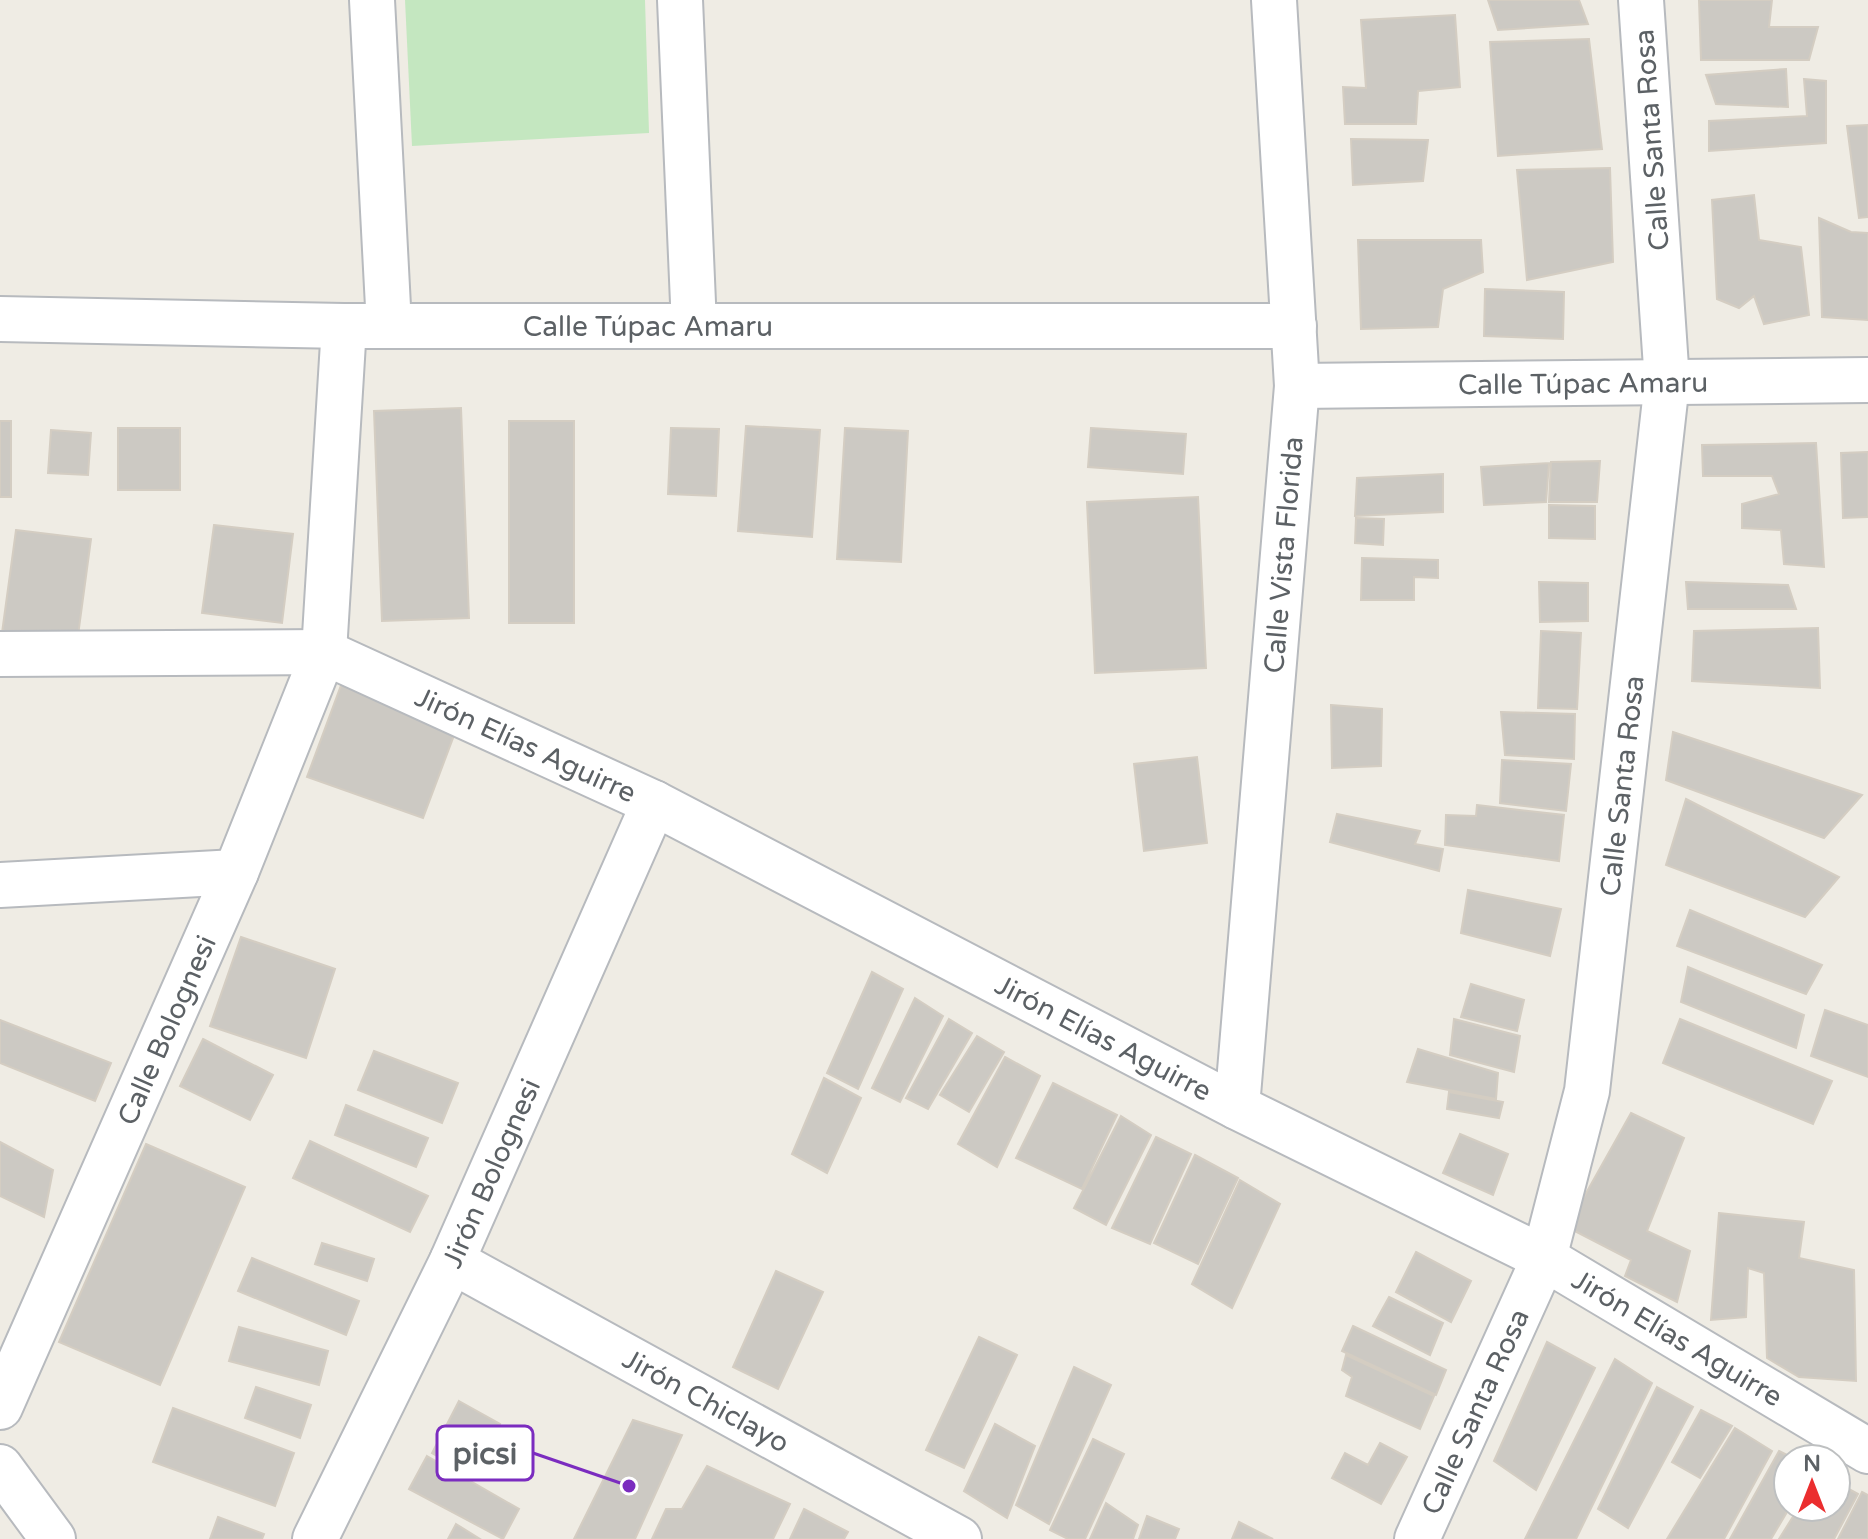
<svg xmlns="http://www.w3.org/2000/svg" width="1868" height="1539" font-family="'Varela Round',sans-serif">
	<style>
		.green { fill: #c4e7c0 }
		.building { fill: #ccc9c3; stroke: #d4cdc2; stroke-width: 2 }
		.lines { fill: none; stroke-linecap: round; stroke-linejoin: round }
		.minor-casing { stroke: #b7babe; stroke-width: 48 }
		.minor { stroke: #fff; stroke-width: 44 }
		.labels { text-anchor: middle; stroke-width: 6; stroke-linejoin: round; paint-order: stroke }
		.street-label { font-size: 28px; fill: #5c6165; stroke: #fff }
		.leader { fill: none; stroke: #7b2cbf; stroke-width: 3 }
		.callout-dot { fill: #7b2cbf; stroke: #fff; stroke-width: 3 }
		.callout { fill: #fff; stroke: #7b2cbf; stroke-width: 3 }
		.callout-label { font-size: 30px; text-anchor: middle; font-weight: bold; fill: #5c6165 }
	</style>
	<rect width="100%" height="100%" fill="#efece4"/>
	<!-- green -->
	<path class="green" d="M405,0H645L649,133L412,146Z"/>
	<!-- building -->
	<path class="building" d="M1488,0H1579L1588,24L1498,30Z
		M1699,0H1772L1769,27H1818L1809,60H1701Z
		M1455,15L1460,87L1418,91L1416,124H1345L1343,87L1366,88L1361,20Z
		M1589,39L1602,149L1498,156L1490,42Z
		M1786,69L1788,107L1716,104L1706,75Z
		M1804,79L1826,81V143L1709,151V121L1807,116Z
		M1868,125V217L1859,218L1847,126Z
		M1351,139L1428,140L1423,181L1353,185Z
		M1610,168L1613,262L1527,280L1517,170Z
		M1754,195L1759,240L1801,247L1809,315L1764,324L1754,296L1739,308L1717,299L1712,200Z
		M1819,218L1851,232L1868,233V320L1822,317Z
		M1358,240H1481L1483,272L1443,289L1438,327L1361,329Z
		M1485,289L1564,292L1563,339L1484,336Z
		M461,408L469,618L382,621L374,411Z
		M0,421H11V497H0Z
		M509,421H574V623H509Z
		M746,426L820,430L812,537L738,531Z
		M118,428H180V490H118Z
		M671,428L719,429L716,496L668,494Z
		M845,428L908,431L901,562L837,559Z
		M1091,428L1186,434L1183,474L1088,467Z
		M51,430L91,433L88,475L48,473Z
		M1816,443L1824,567L1784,564L1781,530L1742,528V504L1779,494L1772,476H1703L1702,445Z
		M1868,452V517L1843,518L1841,453Z
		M1600,461L1597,502H1549L1551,462Z
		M1549,463L1546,502L1484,505L1481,467Z
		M1443,474V512L1355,516L1357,478Z
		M1198,497L1206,668L1095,673L1087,502Z
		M1549,505L1595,506V539L1549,538Z
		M1356,518L1384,519L1383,545L1355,543Z
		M214,525L293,534L282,623L202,613Z
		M16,530L91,539L77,643L2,633Z
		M1362,558L1438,560V578L1414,577V600H1361Z
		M1539,582L1588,583V621L1540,622Z
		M1686,582L1788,585L1796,609H1688Z
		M1818,628L1820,688L1692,681L1694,631Z
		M1541,631L1581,633L1577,709L1538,708Z
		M343,680L459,722L423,818L307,777Z
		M1331,705L1382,709L1381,766L1332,768Z
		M1501,712L1575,714L1574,759L1505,755Z
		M1673,732L1862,795L1824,838L1666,780Z
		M1197,757L1207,843L1144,851L1134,764Z
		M1502,760L1571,764L1566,811L1500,803Z
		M1686,799L1839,877L1805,917L1666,865Z
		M1477,805L1564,815L1559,861L1445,845L1446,815L1476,816Z
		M1337,814L1420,831L1415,844L1443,849L1439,871L1330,842Z
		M1468,890L1561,909L1550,956L1461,933Z
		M1690,910L1822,965L1806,994L1677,946Z
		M241,937L335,969L306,1058L210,1026Z
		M1688,967L1804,1015L1796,1048L1681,1002Z
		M872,972L903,989L858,1089L827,1073Z
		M1471,984L1524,1000L1517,1031L1461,1017Z
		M915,998L943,1016L900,1102L872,1088Z
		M1825,1010L1868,1025V1077L1811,1056Z
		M949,1019L972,1033L928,1109L906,1098Z
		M1454,1019L1520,1036L1514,1072L1450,1055Z
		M1680,1019L1832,1081L1813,1124L1663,1063Z
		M0,1020L111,1063L95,1101L0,1063Z
		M977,1036L1004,1052L969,1112L940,1095Z
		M203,1039L273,1075L250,1120L180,1086Z
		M1418,1049L1498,1073L1496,1099L1407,1082Z
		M374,1051L458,1083L442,1123L358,1090Z
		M1005,1057L1040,1076L997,1167L958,1144Z
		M824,1078L861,1098L827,1173L792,1154Z
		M1053,1083L1117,1115L1082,1189L1016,1158Z
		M1449,1092L1503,1102L1499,1118L1447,1109Z
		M346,1105L428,1138L416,1167L335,1135Z
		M1631,1113L1684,1138L1647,1231L1690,1251L1677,1302L1625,1276L1631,1260L1567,1227Z
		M1121,1116L1151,1135L1106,1225L1074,1208Z
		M1460,1134L1508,1154L1493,1195L1443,1173Z
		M1156,1137L1191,1154L1150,1244L1112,1228Z
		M310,1141L428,1196L410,1232L293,1178Z
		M0,1142L53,1170L44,1217L0,1196Z
		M146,1144L245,1187L160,1385L59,1342Z
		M1195,1155L1238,1178L1198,1264L1154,1243Z
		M1240,1180L1280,1204L1232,1308L1192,1284Z
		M1719,1213L1804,1222L1799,1258L1854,1270L1856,1381L1799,1377L1767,1358L1764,1273L1748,1268L1746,1317L1711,1320Z
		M322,1243L374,1259L367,1281L315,1264Z
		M1416,1252L1471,1281L1451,1322L1396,1292Z
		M252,1258L359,1301L346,1335L238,1291Z
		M776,1271L823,1292L778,1389L733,1367Z
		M1389,1297L1443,1323L1430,1355L1373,1326Z
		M1353,1326L1446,1370L1436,1395L1342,1351Z
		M239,1327L328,1351L319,1385L229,1361Z
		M979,1337L1017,1355L964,1468L926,1450Z
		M1547,1342L1595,1368L1536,1490L1494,1461Z
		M1346,1355L1434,1396L1420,1429L1346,1396L1352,1377L1342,1370Z
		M1615,1359L1652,1383L1576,1539H1525Z
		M1074,1367L1111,1385L1049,1524L1016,1505Z
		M256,1387L311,1405L300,1438L245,1418Z
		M1657,1387L1693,1407L1628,1528L1598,1509Z
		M459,1401L500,1424L474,1477L432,1453Z
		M173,1408L294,1453L275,1506L153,1462Z
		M1701,1410L1732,1426L1700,1478L1672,1462Z
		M633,1420L682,1435L635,1539H574Z
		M995,1424L1035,1446L1007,1518L964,1491Z
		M1735,1428L1772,1451L1724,1539H1667Z
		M1093,1439L1124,1454L1085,1539H1068L1050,1530Z
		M1380,1443L1407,1457L1381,1504L1332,1478L1345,1453L1368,1465Z
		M1779,1451L1795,1459H1788V1507H1790L1771,1539H1730Z
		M427,1456L519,1509L503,1539L409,1489Z
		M707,1466L790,1504L773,1539H652L666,1509H682Z
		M1836,1482L1858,1494L1834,1539H1779L1799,1507H1836Z
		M1862,1492L1868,1495V1539H1838Z
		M1106,1503L1138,1525L1133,1539H1090Z
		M804,1509L848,1532L844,1539H790Z
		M1147,1516L1179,1529L1175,1539H1139Z
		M218,1517L264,1534L262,1539H210Z
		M1239,1522L1273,1539H1232Z
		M456,1524L480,1539H448Z"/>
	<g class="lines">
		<defs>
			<g id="minor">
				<path d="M372,0L389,326"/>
				<path d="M680,0L694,326"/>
				<path id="s1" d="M0,319L344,326H1294"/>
				<path id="s2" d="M1297,386L1868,380"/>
				<path id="s3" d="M0,654L324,652L654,803L1237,1107L1544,1258L1868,1451"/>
				<path d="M0,885L236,872"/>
				<path id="s4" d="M1237,1107L1297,386L1274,0"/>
				<path id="s5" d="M452,1261L959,1539"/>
				<path id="s6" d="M0,1407L236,872L324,652L344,326"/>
				<path d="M0,1467L53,1539"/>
				<path id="s7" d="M315,1539L452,1261L654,803"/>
				<path id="s8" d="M1417,1539L1544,1258L1587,1091L1667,382L1641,0"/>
			</g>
		</defs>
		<!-- minor casing -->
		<use href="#minor" class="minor-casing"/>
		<!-- minor -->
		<use href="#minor" class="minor"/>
	</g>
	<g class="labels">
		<!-- street labels -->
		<g class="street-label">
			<text transform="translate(1651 140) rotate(-94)" y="10">Calle Santa Rosa</text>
			<text dy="10" stroke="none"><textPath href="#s1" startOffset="648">Calle Túpac Amaru</textPath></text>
			<text dy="10" stroke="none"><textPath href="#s2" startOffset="286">Calle Túpac Amaru</textPath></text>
			<text dy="10" stroke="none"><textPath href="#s4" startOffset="554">Calle Vista Florida</textPath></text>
			<text dy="10" stroke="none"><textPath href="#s3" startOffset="546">Jirón Elías Aguirre</textPath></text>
			<text dy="10" stroke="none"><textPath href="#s8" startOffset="788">Calle Santa Rosa</textPath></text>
			<text dy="10" stroke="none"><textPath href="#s6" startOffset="412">Calle Bolognesi</textPath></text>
			<text dy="10" stroke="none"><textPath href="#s3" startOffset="1194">Jirón Elías Aguirre</textPath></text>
			<text dy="10" stroke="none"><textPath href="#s7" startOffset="406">Jirón Bolognesi</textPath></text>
			<text dy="10" stroke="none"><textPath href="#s3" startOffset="1842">Jirón Elías Aguirre</textPath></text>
			<text dy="10" stroke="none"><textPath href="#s5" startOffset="290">Jirón Chiclayo</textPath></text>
			<text dy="10" stroke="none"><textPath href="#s8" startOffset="140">Calle Santa Rosa</textPath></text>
		</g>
	</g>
	<!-- callouts -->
	<path class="leader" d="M629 1486L533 1453"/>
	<circle class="callout-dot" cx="629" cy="1486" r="8"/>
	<rect class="callout" x="437" y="1426" width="96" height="54" rx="8"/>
	<g class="callout-label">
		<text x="485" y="1464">picsi</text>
	</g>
	<!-- north arrow -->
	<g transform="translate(1812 1483)"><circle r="38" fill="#ffffff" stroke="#bec0c1" stroke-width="2"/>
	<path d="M0-6L14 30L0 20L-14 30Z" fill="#eb2e2f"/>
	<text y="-12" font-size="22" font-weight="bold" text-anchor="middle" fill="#5c6165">N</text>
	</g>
</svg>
